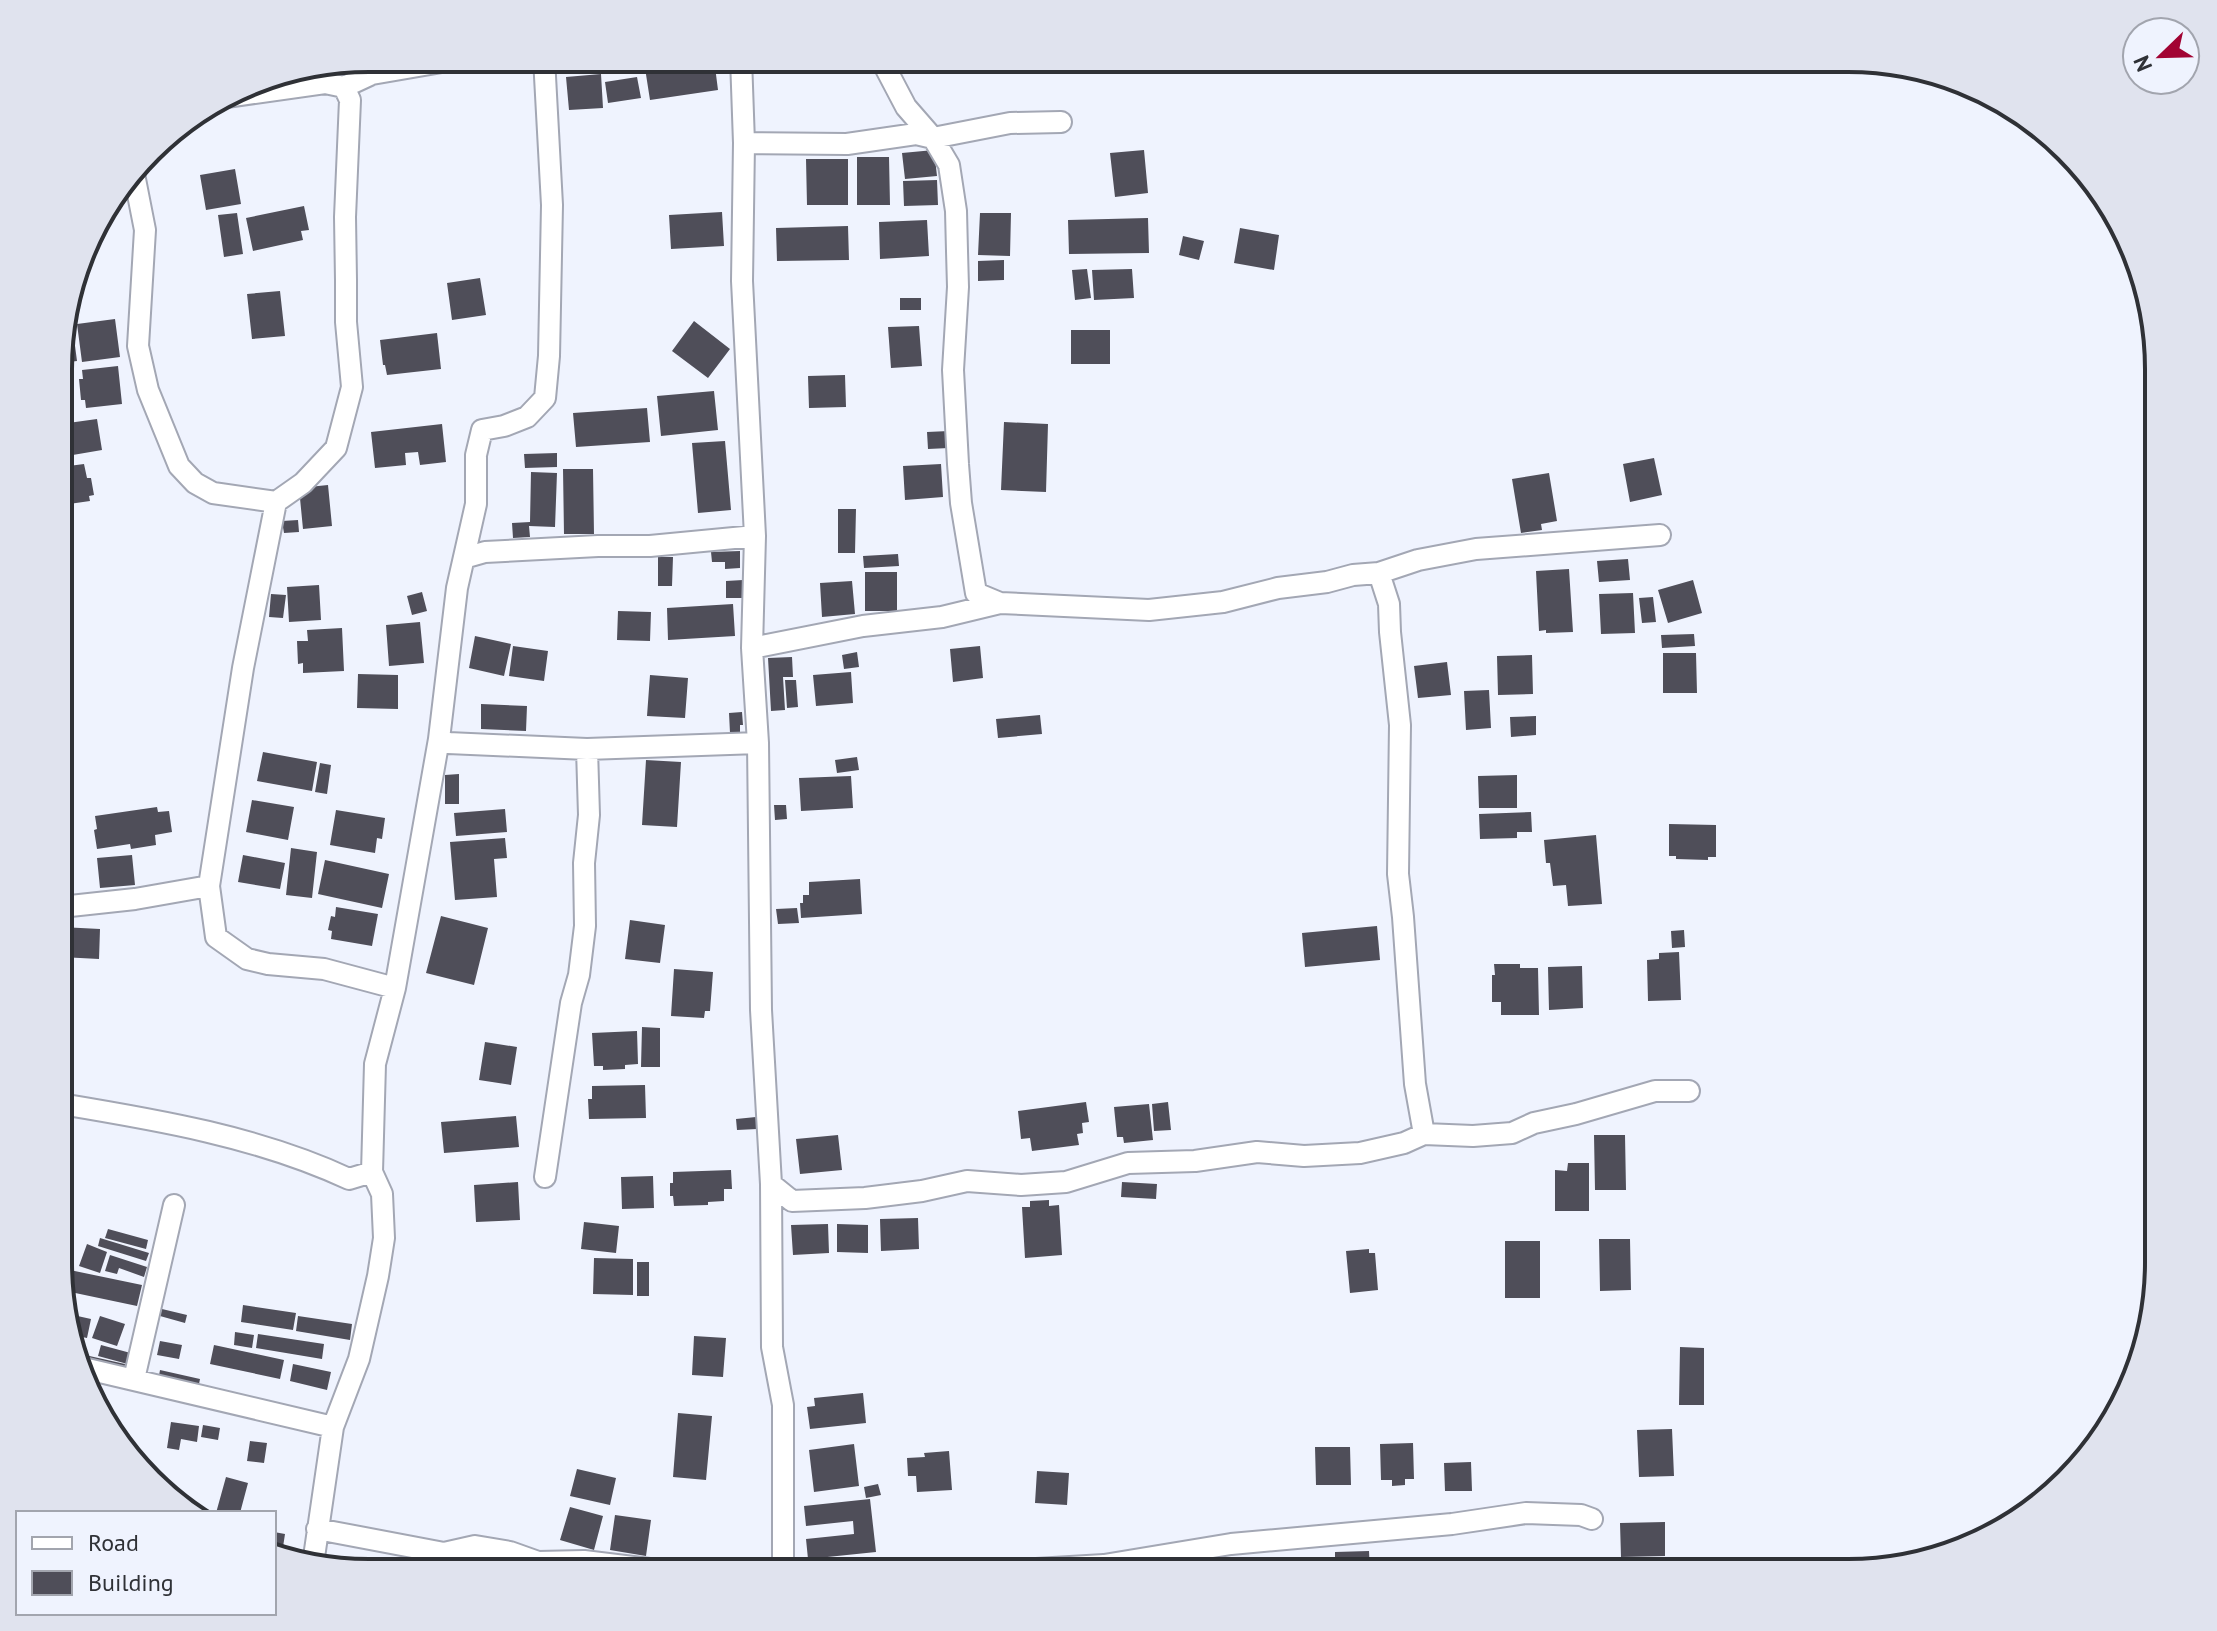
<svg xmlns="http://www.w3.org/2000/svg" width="2217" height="1631" font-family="'PT Sans',sans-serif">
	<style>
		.building { fill: #4f4e59 }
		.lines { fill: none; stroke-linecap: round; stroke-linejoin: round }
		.street-casing { stroke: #a3a7b4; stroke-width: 24 }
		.street { stroke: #fff; stroke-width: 20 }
		.rim { fill: none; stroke: #2f3136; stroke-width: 4 }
	</style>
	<rect width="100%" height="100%" fill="#eff3fe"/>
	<!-- building -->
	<path class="building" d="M627,58H640L641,67L629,68Z
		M714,59L718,90L650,100L645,68Z
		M601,74L603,108L569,110L566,77Z
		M637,77L641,98L608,103L605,82Z
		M934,150L937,176L905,179L902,153Z
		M1144,150L1148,193L1115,197L1110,153Z
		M857,157H889L890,205H857Z
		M806,159H848V205H807Z
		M235,169L241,204L206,210L200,175Z
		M937,180L938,205L904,206L903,181Z
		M304,206L309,230L301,231L303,240L253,251L246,218Z
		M722,212L724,246L671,249L669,215Z
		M237,213L243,254L224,257L218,215Z
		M980,213H1011L1010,256L978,255Z
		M1148,218L1149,253L1069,254L1068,220Z
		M927,220L929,256L880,259L879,222Z
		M848,226L849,260L777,261L776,228Z
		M1240,228L1279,235L1274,270L1234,263Z
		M1183,236L1204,241L1199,260L1179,255Z
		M1004,260V280L978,281V261Z
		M1087,269L1091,298L1075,300L1072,270Z
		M1132,269L1134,298L1094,300L1092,270Z
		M480,278L486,315L452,320L447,283Z
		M280,291L285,336L252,339L247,294Z
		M900,298H921V310H900Z
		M115,319L120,357L82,362L77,324Z
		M694,321L730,349L708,378L672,351Z
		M72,323L77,361L61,363V329L62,324Z
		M919,326L922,366L891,368L888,327Z
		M1071,330H1110V364H1071Z
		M437,333L441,369L387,375L385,365H383L380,340Z
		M118,366L122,404L86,408L85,400H81L79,379H83L82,370Z
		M845,375L846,407L809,408L808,376Z
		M714,391L718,430L661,436L657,396Z
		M647,408L650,442L576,447L573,413Z
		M97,419L102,450L61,457V424Z
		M1004,422L1048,424L1046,492L1001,490Z
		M442,424L446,462L420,465L418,452L405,453L406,465L375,468L371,432Z
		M949,431V448L928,449L927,432Z
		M725,441L731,510L698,513L692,443Z
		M557,453V467L525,468L524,454Z
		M1654,458L1662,495L1630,502L1623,464Z
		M84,464L87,478H91L94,495L89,496L90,501L62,505L61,467Z
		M941,464L943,497L905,500L903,466Z
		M563,469H593L594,534H564Z
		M531,472L557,473L555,527L529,526L530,537L513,538L512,523L530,522Z
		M1549,473L1557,521L1541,524L1542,530L1521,533L1512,479Z
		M328,485L332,526L303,529L299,488Z
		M838,509H856L855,553H838Z
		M298,520L299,532L284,533L282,521Z
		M740,551V568L725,569V562H712L711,552Z
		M898,554L899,566L864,568L863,556Z
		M658,557H673L672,586H658Z
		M1628,559L1630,580L1599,582L1597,561Z
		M1569,569L1573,632L1546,633V630L1539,631L1536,571Z
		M865,572H897V611H865Z
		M743,580V598H726V581Z
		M1693,580L1702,613L1668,623L1658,590Z
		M852,581L855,614L822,617L820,583Z
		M319,585L321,620L289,622L287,587Z
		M422,592L427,611L412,615L407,596Z
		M1633,593L1635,633L1601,634L1599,594Z
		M271,594L286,595L283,618L269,617Z
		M1653,597L1656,622L1642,623L1639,598Z
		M733,604L735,636L668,640L667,608Z
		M618,611L651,612L650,641L617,640Z
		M420,622L424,663L389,666L386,625Z
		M342,628L344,671L303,673V663L298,664L297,641H308L307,630Z
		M1694,634L1695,646L1662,648L1661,635Z
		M475,636L511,644L504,676L469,668Z
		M513,646L548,651L544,681L509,676Z
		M980,646L983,678L953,682L950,649Z
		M857,652L859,667L844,669L842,655Z
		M1663,653H1696L1697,693H1663Z
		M1532,655L1533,694L1498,695L1497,656Z
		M792,657L793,677H783L785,710L771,711L768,658Z
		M1447,662L1451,695L1418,698L1414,666Z
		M851,672L853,703L816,706L813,675Z
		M358,674L398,675V709L357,708Z
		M650,675L688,678L685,718L647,716Z
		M785,680H796L798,707L787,708Z
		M1489,690L1491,728L1466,730L1464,691Z
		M481,704L527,706L526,731L481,729Z
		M742,712L743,725H740V732L730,733L729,713Z
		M1040,715L1042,734L998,738L996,719Z
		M1536,716V735L1511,737L1510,717Z
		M263,752L317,762L312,791L257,781Z
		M857,757L859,770L837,773L835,760Z
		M646,760L681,762L677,827L642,825Z
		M320,763L331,765L327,794L315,792Z
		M459,774V804H445V775Z
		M1517,775V808H1479L1478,776Z
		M851,776L853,808L801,811L799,778Z
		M252,800L294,807L288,840L246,832Z
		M774,805H786L787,819L775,820Z
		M157,807L158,812L169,811L172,832L155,835L156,845L131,849L130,844L97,849L94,830L97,829L95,816Z
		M505,809L507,832L456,836L454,813Z
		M336,810L385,818L382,839L377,838L375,853L330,845Z
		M1531,812L1532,832H1517V838L1480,839L1479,814Z
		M1669,824L1716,825V857H1708V860L1676,859V856H1669Z
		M1596,835L1602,904L1568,906L1566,885L1553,886L1550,863H1546L1544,840Z
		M505,838L507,858L494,859L497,897L455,900L450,842Z
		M291,848L317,852L312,898L286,895Z
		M132,855L135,885L100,888L97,858Z
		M243,855L285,863L280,889L238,882Z
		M325,860L389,874L382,908L318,894Z
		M860,879L862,914L801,918L800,903H803V895H809V882Z
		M336,907L378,914L372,946L331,939L332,931L328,930L331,916L335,917Z
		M797,908L799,923L778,924L776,909Z
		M441,916L488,928L474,985L426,973Z
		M630,920L665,925L660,963L625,959Z
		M1377,926L1380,960L1305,967L1302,933Z
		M61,927L100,929L99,959L61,957Z
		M1684,930L1685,947L1672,948L1671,931Z
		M1679,952L1681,1000L1648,1001L1647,960L1659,959V953Z
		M1494,964H1520V968H1538L1539,1015H1501V1002H1492V975H1495Z
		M1582,966L1583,1008L1549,1010L1548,967Z
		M674,969L713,972L710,1011H705L704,1018L671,1016Z
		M642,1027L660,1028V1067H641Z
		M637,1031L638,1064L625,1065V1069L603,1070V1066H594L592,1033Z
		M485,1042L517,1047L511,1085L479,1080Z
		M645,1085L646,1118L589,1119L588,1099H592V1086Z
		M1086,1102L1089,1122L1082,1123L1083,1133L1077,1134L1079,1145L1032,1151L1030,1138L1021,1139L1018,1111Z
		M1168,1102L1171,1130L1154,1131L1152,1104Z
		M1149,1104L1153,1140L1124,1143L1123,1137H1117L1114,1107Z
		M516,1116L519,1147L444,1153L441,1122Z
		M756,1117L757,1129L737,1130L736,1119Z
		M838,1135L842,1170L800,1174L796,1139Z
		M1594,1135H1625L1626,1190H1595Z
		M1568,1163H1589V1211H1555V1170L1567,1171Z
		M731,1170L732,1189H724V1201L708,1202V1205L674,1206L673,1196H670V1183H673V1172Z
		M653,1176L654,1208L622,1209L621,1177Z
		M518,1182L520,1220L476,1222L474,1185Z
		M1122,1182L1157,1184L1156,1199L1121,1197Z
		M1049,1200V1206L1059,1205L1062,1255L1025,1258L1022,1207H1030V1201Z
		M918,1218L919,1249L881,1251L880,1219Z
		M584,1222L619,1226L616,1253L581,1249Z
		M828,1224L829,1253L793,1255L791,1225Z
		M837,1224L868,1225V1253L837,1252Z
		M108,1229L148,1240L146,1249L105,1238Z
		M100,1238L149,1253L146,1261L98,1246Z
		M1599,1239H1630L1631,1290L1600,1291Z
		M1505,1241H1540V1298H1505Z
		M87,1244L107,1252L100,1273L79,1266Z
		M1369,1249V1253H1375L1378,1290L1350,1293L1346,1251Z
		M110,1255L147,1267L144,1277L119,1268L117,1274L105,1271Z
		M594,1258L633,1259V1295L593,1294Z
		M637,1262H649V1296H637Z
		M65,1269L142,1285L137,1306L61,1290Z
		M243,1305L296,1313L293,1330L241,1322Z
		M162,1309L187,1315L185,1323L160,1316Z
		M64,1313L91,1319L87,1338L72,1335Z
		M100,1316L125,1324L117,1346L92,1338Z
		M298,1316L352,1324L350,1340L296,1331Z
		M235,1332L254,1335L252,1348L234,1345Z
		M258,1334L324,1344L322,1359L256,1348Z
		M694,1336L726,1338L723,1377L692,1375Z
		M160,1341L182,1345L179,1359L157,1355Z
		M101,1345L138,1355L135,1366L98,1356Z
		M214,1345L284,1360L280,1379L210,1364Z
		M1680,1347L1704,1348V1405H1679Z
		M85,1355L125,1364L123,1375L83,1365Z
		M293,1364L331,1372L327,1390L290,1381Z
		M160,1370L200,1379L198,1389L158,1381Z
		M863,1393L866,1423L810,1429L807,1407L815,1406L814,1398Z
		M678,1413L712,1416L706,1480L673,1477Z
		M171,1422L199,1426L197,1442L181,1439L179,1450L167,1448Z
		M203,1425L220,1428L218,1440L201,1437Z
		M1672,1429L1674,1476L1639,1477L1637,1430Z
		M250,1441L267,1443L264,1463L247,1461Z
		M1413,1443L1414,1479H1405V1485L1392,1486V1480H1381L1380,1444Z
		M854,1444L859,1486L814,1492L809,1450Z
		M1315,1447H1350L1351,1485H1316Z
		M949,1451L952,1490L917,1492L916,1476H908L907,1458L925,1457L924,1453Z
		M1471,1462L1472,1491H1445L1444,1463Z
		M577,1469L616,1478L610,1505L570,1496Z
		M1037,1471L1069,1473L1067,1505L1035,1503Z
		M226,1477L248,1483L240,1513H216Z
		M878,1484L881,1495L866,1498L864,1487Z
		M870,1499L876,1552L808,1559L806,1539L854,1534L853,1521L806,1526L804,1506Z
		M570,1507L603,1516L594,1550L560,1540Z
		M615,1515L651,1520L646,1556L610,1550Z
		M1665,1522V1556L1621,1557L1620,1523Z
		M274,1532L285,1534L283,1547L274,1546Z
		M1369,1551L1370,1573H1332V1568L1335,1567V1552Z"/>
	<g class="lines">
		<defs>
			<path id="street" d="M741,58L744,143L742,281L755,536L752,648L758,743L761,1010L771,1184L772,1347L783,1405V1573
				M885,58V67L906,107L933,138L949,165L956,211L957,251L958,287L953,370L958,464L961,503L976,593L1000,603
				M344,87L372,74L465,58
				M226,97L325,83L344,87L350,100L345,217L346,280V322L352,387L336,448L303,483L276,502L243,668L209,886L216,937L247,959L268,964L324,969L395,988
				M744,143L847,144L916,134L933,138L1010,123L1061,122
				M134,174L145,230L138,346L148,390L179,466L195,483L213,493L276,502
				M464,558L485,552L598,546H650L755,536
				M1379,573L1389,604L1390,632L1400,725L1398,874L1403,917L1415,1084L1424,1134
				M752,648L863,626L942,617L1000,603L1149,610L1223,602L1278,588L1327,582L1353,575L1379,573L1418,560L1476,549L1660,535
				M439,739L448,743L587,749L758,743
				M61,907L135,899L209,886
				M61,1104C158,1120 259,1137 349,1179L372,1172
				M545,1177L571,1003L579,975L585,926L584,863L589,815L587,749
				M771,1184L792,1201L865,1198L922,1191L967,1181L1021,1185L1066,1182L1128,1163L1195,1161L1257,1152L1304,1156L1360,1153L1404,1143L1424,1134L1473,1136L1512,1133L1534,1123L1576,1114L1655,1091H1689
				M83,1368L333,1427
				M134,1379L174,1205
				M317,1529L444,1553L475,1546L510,1552L538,1562L584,1561L674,1572
				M313,1564L333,1427L359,1359L378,1276L384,1238L382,1194L372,1172L375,1064L395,988L439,739L457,588L476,504V455L482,430L504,426L527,417L545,398L549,356L552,205L544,58
				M1032,1573L1036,1569L1104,1565L1231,1544L1452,1524L1526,1513L1581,1515L1592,1519"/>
		</defs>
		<!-- street casing -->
		<use href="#street" class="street-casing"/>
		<!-- street -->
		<use href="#street" class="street"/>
	</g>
	<!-- crop -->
	<path d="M0 0H2217V1631H0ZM369 72H1848A297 297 0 0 1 2145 369V1262A297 297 0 0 1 1848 1559H369A297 297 0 0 1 72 1262V369A297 297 0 0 1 369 72Z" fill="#e0e3ee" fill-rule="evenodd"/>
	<path class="rim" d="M369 72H1848A297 297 0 0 1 2145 369V1262A297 297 0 0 1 1848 1559H369A297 297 0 0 1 72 1262V369A297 297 0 0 1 369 72Z"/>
	<!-- legend -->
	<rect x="16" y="1511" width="260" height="104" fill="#eff3fe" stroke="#a2a5ae" stroke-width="2"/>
	<rect x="32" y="1537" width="40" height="12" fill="#ffffff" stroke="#a2a5ae" stroke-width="2"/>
	<text x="88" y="1551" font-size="24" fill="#2f3136">Road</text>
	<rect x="32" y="1571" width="40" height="24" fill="#4f4e59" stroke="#a2a5ae" stroke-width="2"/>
	<text x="88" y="1591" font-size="24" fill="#2f3136">Building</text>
	<!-- north arrow -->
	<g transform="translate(2161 56) rotate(247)"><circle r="38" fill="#eff3fe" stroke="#a2a5ae" stroke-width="2"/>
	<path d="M0-6L14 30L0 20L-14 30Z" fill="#a20333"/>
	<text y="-12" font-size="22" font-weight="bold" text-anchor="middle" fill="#2f3136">N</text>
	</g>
</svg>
